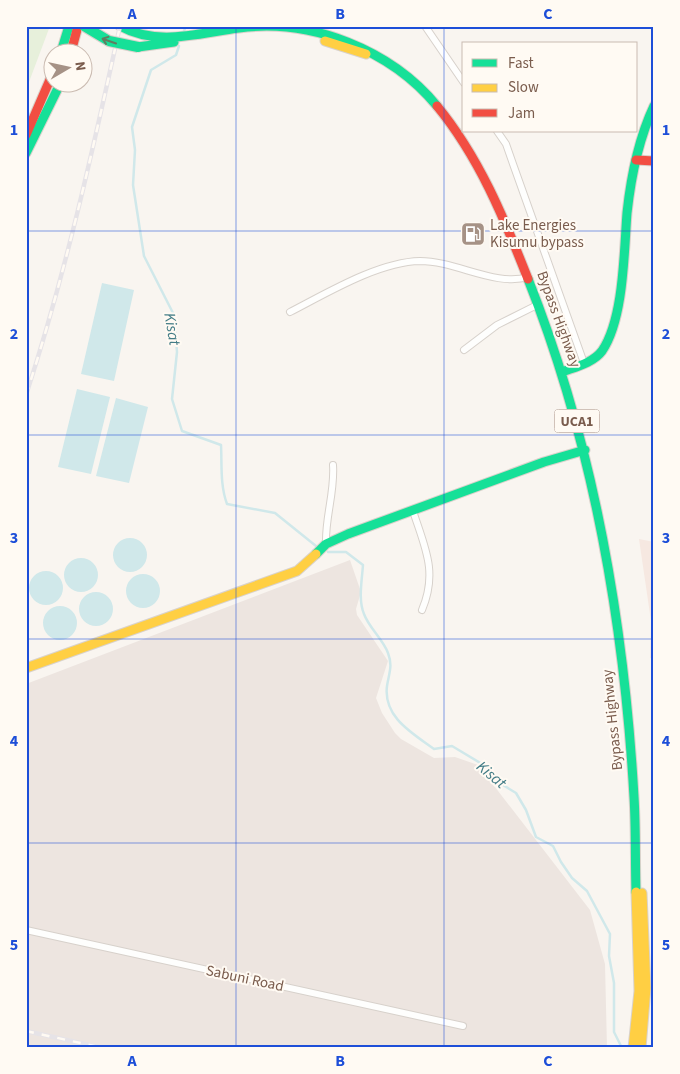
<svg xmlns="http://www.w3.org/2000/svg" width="680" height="1074" font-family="'Source Sans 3',sans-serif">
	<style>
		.commercial { fill: #f6e8e1 }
		.industrial { fill: #ede5e0 }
		.green { fill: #e7f0db }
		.water { fill: #d0e8ea }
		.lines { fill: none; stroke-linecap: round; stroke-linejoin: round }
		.stream { stroke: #d0e8ea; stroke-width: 2.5 }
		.street-casing { stroke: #d7d1cb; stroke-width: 8 }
		.fast-casing { stroke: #d9d2cb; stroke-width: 11 }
		.slow-casing { stroke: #d9d2cb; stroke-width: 11 }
		.jam-casing { stroke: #d9d2cb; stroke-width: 11 }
		.street { stroke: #fefefd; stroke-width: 6 }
		.fast { stroke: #16e098; stroke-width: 9 }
		.slow { stroke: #ffcf43; stroke-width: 9 }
		.jam { stroke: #f24e42; stroke-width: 9 }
		.rail-casing { stroke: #e6e3e7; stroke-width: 4.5 }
		.rail { stroke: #fffaf3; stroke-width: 2.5; stroke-dasharray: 8; stroke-linecap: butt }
		.fast-bridge-casing { stroke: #dad1cc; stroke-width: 12; stroke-linecap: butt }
		.fast-bridge { stroke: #16e098; stroke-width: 10 }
		.oneway { stroke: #617d60 }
		.grid { fill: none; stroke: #1d4ed8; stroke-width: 1; stroke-opacity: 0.55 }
		.labels { text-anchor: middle; stroke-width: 4; stroke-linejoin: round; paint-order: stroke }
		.shield { fill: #fffaf3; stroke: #a28b7f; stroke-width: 1 }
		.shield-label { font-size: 14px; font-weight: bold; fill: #7a5c4d }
		.poi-label { font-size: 15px; fill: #7a5c4d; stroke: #fffaf3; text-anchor: start }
		.street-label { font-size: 15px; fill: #7a5c4d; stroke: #fffaf3 }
		.water-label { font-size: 16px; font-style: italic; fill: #437c86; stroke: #fffaf3 }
		.neatline { fill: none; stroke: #1d4ed8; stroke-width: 2 }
		.grid-label { font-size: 16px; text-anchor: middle; font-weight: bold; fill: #1d4ed8 }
	</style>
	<rect width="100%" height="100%" fill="#f9f5f0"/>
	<!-- commercial -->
	<path class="commercial" d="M639,539L654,542V659L650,658L651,621Z"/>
	<!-- industrial -->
	<path class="industrial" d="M350,560L361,592L356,609L357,615L388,661L376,698L382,713L395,733L401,739L434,758L455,757L478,765L590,910L605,964L607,1048H26V684Z"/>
	<!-- green -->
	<path class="green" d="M26,26H50L26,90Z"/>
	<!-- water -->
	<path class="water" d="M102,283L134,290L114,381L81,374Z
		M77,389L110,397L91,474L58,467Z
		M116,398L148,407L129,483L96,476Z
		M113 555a17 17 0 1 1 34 0a17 17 0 1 1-34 0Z
		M64 575a17 17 0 1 1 34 0a17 17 0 1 1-34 0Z
		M29 588a17 17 0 1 1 34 0a17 17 0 1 1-34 0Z
		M126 591a17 17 0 1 1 34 0a17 17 0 1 1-34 0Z
		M79 609a17 17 0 1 1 34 0a17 17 0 1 1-34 0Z
		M43 623a17 17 0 1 1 34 0a17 17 0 1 1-34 0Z"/>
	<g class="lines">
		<!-- stream -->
		<path class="stream" d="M184,31L186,26
			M179,46L176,55L151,70L132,127L135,150L133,185L144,256L174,315L177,352L172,399L182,431L221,445C222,465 220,485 227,504L275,513L316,546
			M328,552H346L363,565C362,580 358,600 364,614C369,628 383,639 388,653C393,666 389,673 387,686C383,717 412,733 434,749L452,746L487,767L498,782L516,793L526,810L536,837L553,846L561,862L572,878L587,891L610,934L609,956L614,983V1032L622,1048"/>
		<defs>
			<path id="street" d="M425,26L464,83
				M497,131L506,144L513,164L584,363
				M290,312C327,293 378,262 420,261C456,261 496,287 528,277
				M464,350L497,325L539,304
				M413,511C425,548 438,572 422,610
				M326,544C325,517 335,492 333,465
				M26,930L463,1026"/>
			<path id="fast" d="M120,26C158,47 199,33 239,28C311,18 391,50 437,106
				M138,47L174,42
				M61,52L69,26
				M26,153L61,82
				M528,279C593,443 624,621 634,797C636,829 635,860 636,892
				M562,372C575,367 593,363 602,351C624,319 624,251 627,213C631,176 638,140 654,106
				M316,554L326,544L348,534L544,462L585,450"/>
			<path id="slow" d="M325,41L366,54
				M26,668L297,571L316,554
				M633,1048L639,991L636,892
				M641,1048L646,988L642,893"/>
			<path id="jam" d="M71,52L78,26
				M437,106C479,157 504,218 528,279
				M26,135L52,75
				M636,160L654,161"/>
		</defs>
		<!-- street casing -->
		<use href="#street" class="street-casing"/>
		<!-- fast casing -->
		<use href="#fast" class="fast-casing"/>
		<!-- slow casing -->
		<use href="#slow" class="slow-casing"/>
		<!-- jam casing -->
		<use href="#jam" class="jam-casing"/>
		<!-- street -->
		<use href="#street" class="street"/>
		<!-- fast -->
		<use href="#fast" class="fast"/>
		<!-- slow -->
		<use href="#slow" class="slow"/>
		<!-- jam -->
		<use href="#jam" class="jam"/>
		<defs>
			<path id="rail" d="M26,395C65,276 93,149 120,26
				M26,1031L103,1048"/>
		</defs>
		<!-- rail casing -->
		<use href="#rail" class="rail-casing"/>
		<!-- rail -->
		<use href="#rail" class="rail"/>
		<defs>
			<path id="fast-bridge" d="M84,26L109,41L138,47"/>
		</defs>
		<!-- fast-bridge casing -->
		<use href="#fast-bridge" class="fast-bridge-casing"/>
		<!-- fast-bridge -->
		<use href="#fast-bridge" class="fast-bridge"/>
	</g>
	<!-- one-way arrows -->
	<defs><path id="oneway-shaft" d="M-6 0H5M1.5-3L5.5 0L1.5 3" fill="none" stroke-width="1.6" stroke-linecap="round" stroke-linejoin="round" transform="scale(1.25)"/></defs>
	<use class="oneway" href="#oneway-shaft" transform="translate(109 41) rotate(-161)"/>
	<!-- grid -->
	<path class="grid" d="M236,26V1048M444,26V1048M26,231H654M26,435H654M26,639H654M26,843H654"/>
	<!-- icons -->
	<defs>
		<symbol id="fuel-square" viewBox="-11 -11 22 22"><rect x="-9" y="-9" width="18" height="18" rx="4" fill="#a69286" stroke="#fffaf3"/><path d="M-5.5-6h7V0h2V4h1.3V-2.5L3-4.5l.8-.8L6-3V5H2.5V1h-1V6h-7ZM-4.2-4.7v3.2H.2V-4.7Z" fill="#fff"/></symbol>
	</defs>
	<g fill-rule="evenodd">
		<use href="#fuel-square" x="459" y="220" width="28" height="28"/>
	</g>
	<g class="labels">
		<!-- shield labels -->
		<rect class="shield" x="554.5" y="409.5" width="45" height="23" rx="4"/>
		<g class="shield-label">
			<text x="577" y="426">UCA1</text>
		</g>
		<!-- poi labels -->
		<g class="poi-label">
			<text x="490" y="230">Lake Energies<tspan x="490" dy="17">Kisumu bypass</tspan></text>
		</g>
		<!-- street labels -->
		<g class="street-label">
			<text transform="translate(559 319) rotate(70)" y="5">Bypass Highway</text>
			<text transform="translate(612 720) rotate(-96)" y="5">Bypass Highway</text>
			<text transform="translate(245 978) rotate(12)" y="5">Sabuni Road</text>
		</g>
		<!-- water labels -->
		<g class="water-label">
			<text transform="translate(173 329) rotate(80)" y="6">Kisat</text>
			<text transform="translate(492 774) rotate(40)" y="6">Kisat</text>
		</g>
	</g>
	<!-- border -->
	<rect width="680" height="1074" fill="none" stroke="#fffaf3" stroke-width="55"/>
	<!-- legend -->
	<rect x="462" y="42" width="175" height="90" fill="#fffaf3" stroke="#cabbb1"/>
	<rect x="472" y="59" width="25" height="8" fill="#16e098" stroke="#cabbb1"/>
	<text x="508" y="68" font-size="15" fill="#7a5c4d">Fast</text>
	<rect x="472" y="84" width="25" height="8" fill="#ffcf43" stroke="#cabbb1"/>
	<text x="508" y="92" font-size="15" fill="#7a5c4d">Slow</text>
	<rect x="472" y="109" width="25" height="8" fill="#f24e42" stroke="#cabbb1"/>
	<text x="508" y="118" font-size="15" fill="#7a5c4d">Jam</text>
	<!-- north arrow -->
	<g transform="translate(68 68) rotate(81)"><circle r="24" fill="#fffaf3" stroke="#cabbb1"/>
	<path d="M0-4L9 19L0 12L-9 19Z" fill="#a69286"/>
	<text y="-8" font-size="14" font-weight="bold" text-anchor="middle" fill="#7a5c4d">N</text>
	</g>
	<rect x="28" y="28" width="624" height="1018" class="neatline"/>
	<g class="grid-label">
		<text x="132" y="19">A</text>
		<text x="340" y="19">B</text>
		<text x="548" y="19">C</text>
		<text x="14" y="135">1</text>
		<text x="666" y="135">1</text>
		<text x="14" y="339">2</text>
		<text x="666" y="339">2</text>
		<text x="14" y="543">3</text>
		<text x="666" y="543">3</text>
		<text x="14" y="746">4</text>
		<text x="666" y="746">4</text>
		<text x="14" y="950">5</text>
		<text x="666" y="950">5</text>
		<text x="132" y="1066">A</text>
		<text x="340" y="1066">B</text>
		<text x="548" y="1066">C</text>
	</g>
</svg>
